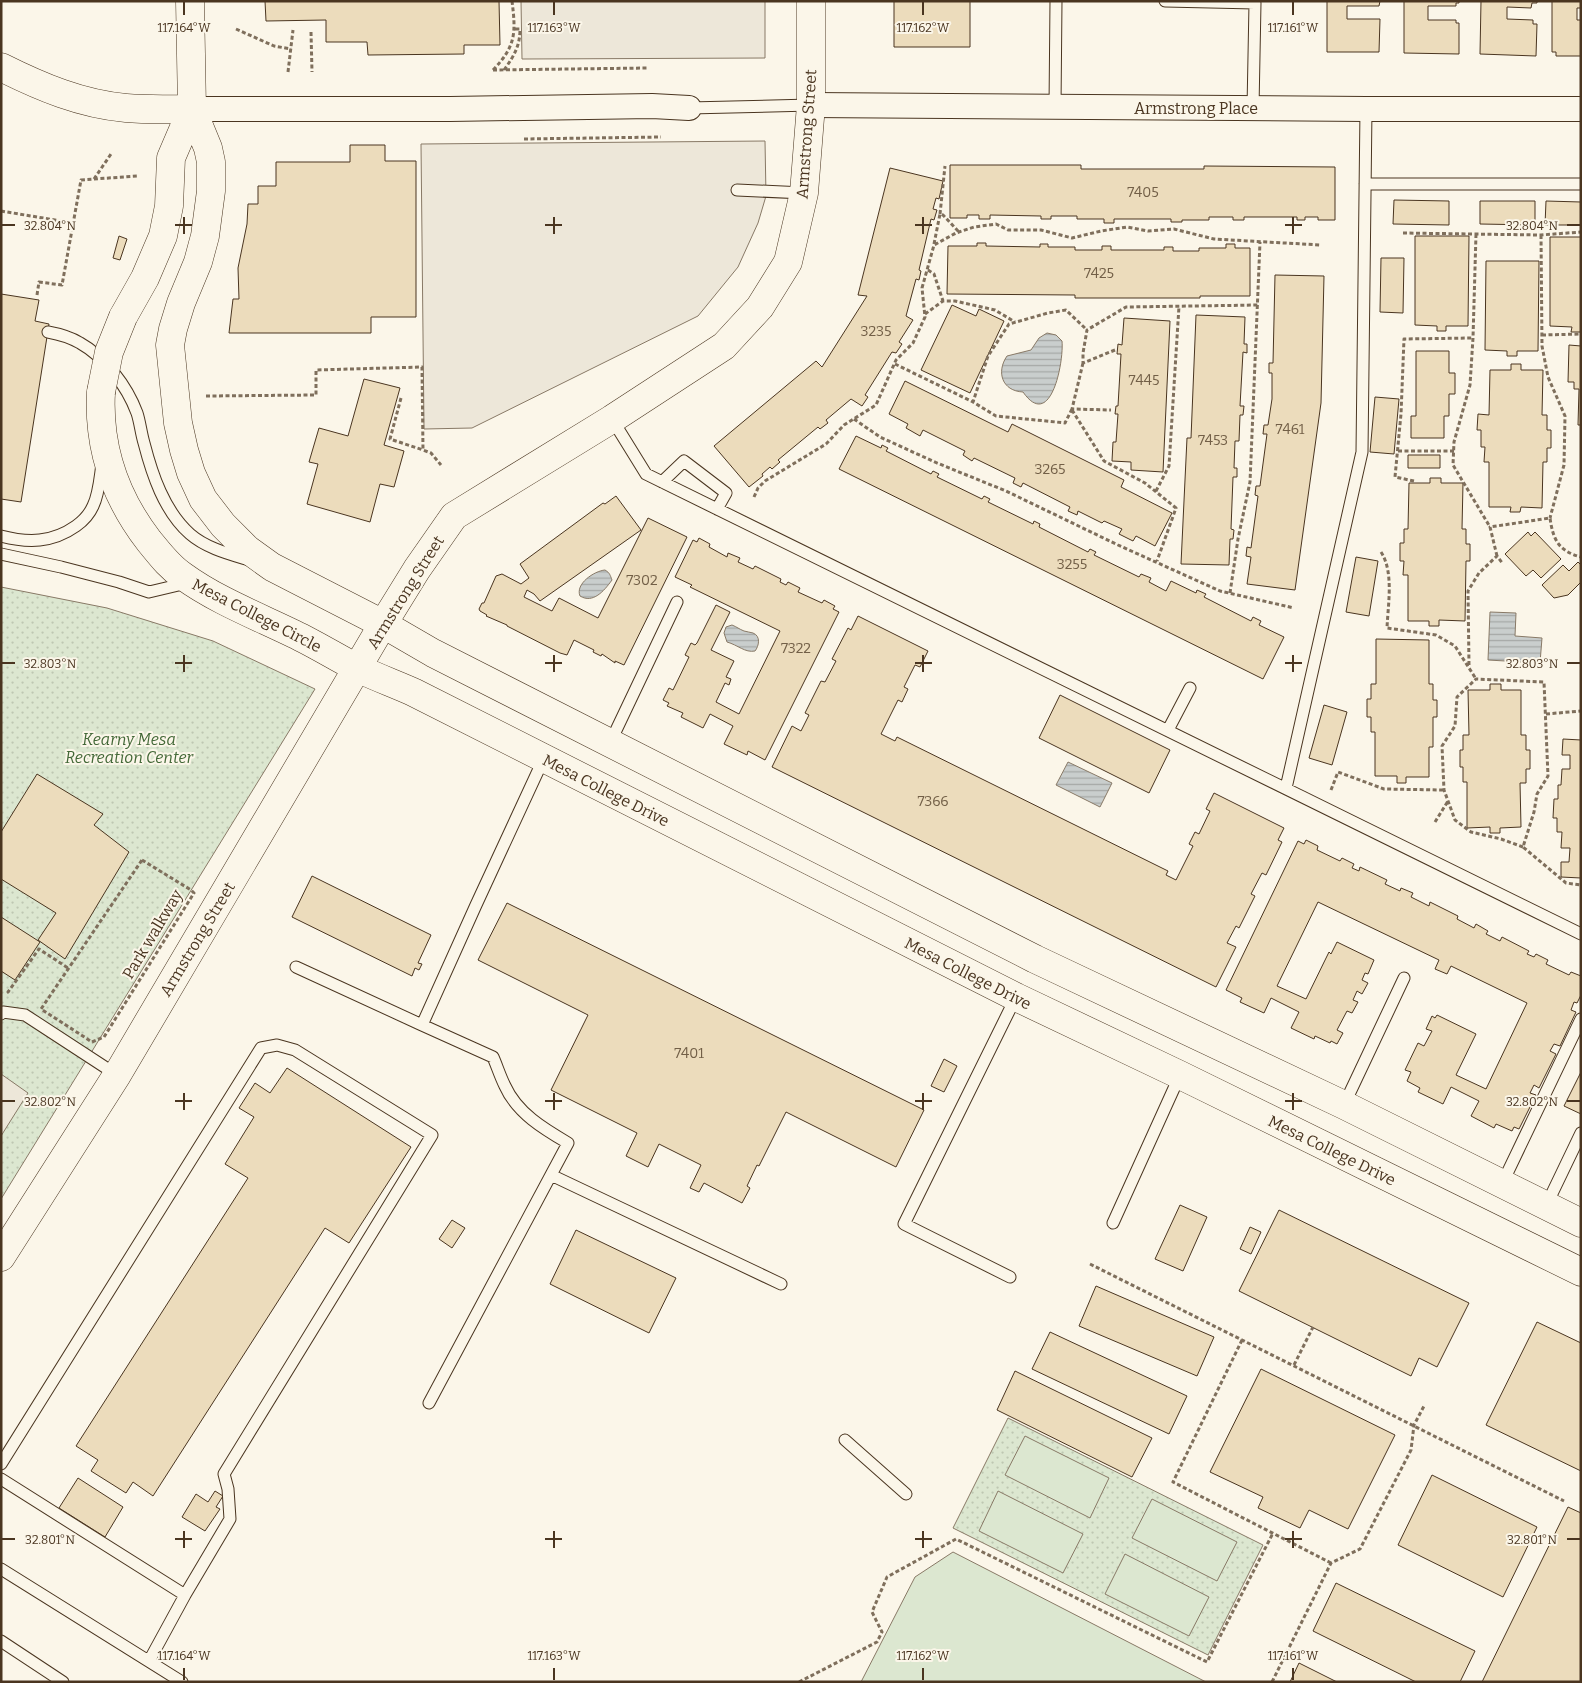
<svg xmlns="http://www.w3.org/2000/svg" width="1582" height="1683" font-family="Bitter,serif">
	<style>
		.grass { fill: url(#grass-dots); stroke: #887966 }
		.garden { fill: #dce7d0; stroke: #887966 }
		.parking { fill: #ede7d9; stroke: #887966 }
		.water { fill: url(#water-rules); stroke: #887966 }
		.building { fill: #ecdcbc; stroke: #4a3520 }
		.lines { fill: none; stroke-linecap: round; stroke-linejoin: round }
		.service-casing { stroke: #4a3520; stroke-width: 13 }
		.minor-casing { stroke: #4a3520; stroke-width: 26 }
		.tertiary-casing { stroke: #4a3520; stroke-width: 29 }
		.path { stroke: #7f6f5c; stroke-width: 3; stroke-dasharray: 4 2.5; stroke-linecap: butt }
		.service { stroke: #fbf6e9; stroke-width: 11 }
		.minor { stroke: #fbf6e9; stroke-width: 24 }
		.tertiary { stroke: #fbf6e9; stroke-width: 28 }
		.tertiary-bridge-casing { stroke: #4a3520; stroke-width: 29; stroke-linecap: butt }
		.tertiary-bridge { stroke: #fbf6e9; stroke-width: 28 }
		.ticks { fill: none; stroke: #4a3520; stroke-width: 2 }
		.labels { text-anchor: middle; stroke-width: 4; stroke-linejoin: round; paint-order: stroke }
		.number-label { font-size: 14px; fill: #725f47 }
		.street-label { font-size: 16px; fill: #4a3520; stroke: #fbf6e9 }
		.park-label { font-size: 16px; font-style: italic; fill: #436837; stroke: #fbf6e9 }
		.ticks-label { font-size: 12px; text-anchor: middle; fill: #4a3520; stroke: #fbf6e9; stroke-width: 4; stroke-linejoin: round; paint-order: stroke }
	</style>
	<defs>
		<pattern id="grass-dots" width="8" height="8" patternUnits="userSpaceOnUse" patternTransform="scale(1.25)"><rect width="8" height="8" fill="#dce7d0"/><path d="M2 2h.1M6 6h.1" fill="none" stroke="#bec7b2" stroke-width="1.8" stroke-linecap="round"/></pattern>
		<pattern id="water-rules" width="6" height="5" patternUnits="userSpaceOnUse" patternTransform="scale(1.25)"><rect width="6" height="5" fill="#c9cecd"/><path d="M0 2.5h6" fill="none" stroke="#a5a8a6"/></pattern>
	</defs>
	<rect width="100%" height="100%" fill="#fbf6e9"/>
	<!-- grass -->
	<path class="grass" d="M1,587L107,608L213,641L315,689L1,1199Z
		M1008,1418L1263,1545L1208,1655L953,1528Z"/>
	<!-- garden -->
	<path class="garden" d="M1025,1436L1109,1478L1090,1518L1005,1475Z
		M998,1491L1083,1534L1063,1573L979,1531Z
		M1152,1499L1237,1542L1217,1581L1132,1538Z
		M953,1552L1206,1682H861L915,1577Z
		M1125,1554L1209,1597L1189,1636L1105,1594Z"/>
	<!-- parking -->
	<path class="parking" d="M521,1H765V58L522,59Z
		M765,141L766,196L758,223L738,267L698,316L472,428L424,429L421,144Z
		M1,1074L28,1093L1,1136Z"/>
	<!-- water -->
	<path class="water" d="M1047,333L1056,335L1062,341C1064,361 1051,432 1023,392C1002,391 996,372 1007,356L1031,350L1039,338Z
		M605,570C610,573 610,575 612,580C604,591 593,604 580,596C575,584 594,571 605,570Z
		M1490,612L1516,613L1515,636L1542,638L1540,663L1488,660Z
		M732,625C737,627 739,629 744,631C747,632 750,632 753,633C761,636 759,646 755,651C745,653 738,645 727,642L724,633L726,627Z
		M1068,762L1112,783L1100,807L1056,785Z"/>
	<!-- building -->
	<path class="building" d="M265,1H499L500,45H464V54L368,55L367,42H326V20L266,21Z
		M894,1H970V47H894Z
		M1327,1H1380L1379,6H1347V19H1380L1379,52H1327Z
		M1404,1H1459V3H1456V6H1428V20H1456V23H1459V54L1404,53Z
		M1481,1H1537V3H1532L1531,8L1507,7V19L1533,20V24H1537L1536,56L1480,54Z
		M1552,1H1581V8H1577V20H1581V56H1556V52H1552Z
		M350,145H385V161H416V317H371V333H229L233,299H239L238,268L247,224L248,204H258V186H276V162H350Z
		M950,165H1081V169H1204V166L1335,167V220H1318V217H1305V220H1297V217H1244V220H1233V217H1209V220H1182V222H1171V219H1114V223H1104V219H1077V216H1051V219H1041V216L990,215V219H979V215H967V218H950Z
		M890,168L943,181L939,199L936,198L933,209L937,210L934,220L931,219L919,270L921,271L919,280L916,279L906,316L913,320L899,342L902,344L896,353L892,352L865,395L868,397L862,406L851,399L826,420L828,423L820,429L818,427L778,460L780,462L772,469L770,467L762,474L763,476L749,487L714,446L816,361L822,367L867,296L858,295Z
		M1394,200L1449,201V225L1393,224Z
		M1480,201H1535V225L1480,224Z
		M1546,201L1581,202V225H1545Z
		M119,236L127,239L120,260L113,258Z
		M1415,236H1469L1468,326H1446V331H1437V326L1415,325Z
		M1550,237H1581V332H1571L1572,327L1550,326Z
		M977,243H986V246L1040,247V244H1048V247H1075V250H1102V246H1111V250H1164V247H1173V251H1199V248H1226V244H1235V248H1250V296H1200V298H1075V295L947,294L948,246H977Z
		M1381,258H1404L1403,313L1380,312Z
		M1486,261H1539L1538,351H1517V356H1507V351L1485,350Z
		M1275,275L1324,276L1321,403L1295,590L1247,584L1251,557L1246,556L1247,547L1251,548L1258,496L1255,495L1256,486H1260L1267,434H1263L1264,425H1268L1272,399V373H1269V363H1273Z
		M1,294L39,300L35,321L49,324L21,502L1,499Z
		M952,305L976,316L979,309L1004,321L970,393L921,370Z
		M1196,315L1245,317L1244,344H1247V353L1243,352L1240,406H1244L1243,415H1240L1239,441H1235L1234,468H1237V477H1233L1231,529L1234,530L1233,539H1230L1229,565L1181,564L1187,438H1191Z
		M1124,318L1170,321L1163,472L1131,470V462L1112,461L1113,442H1116L1118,414H1115L1116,406H1118L1121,354H1117L1118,344L1122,345Z
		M1569,345L1581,346V425H1578L1579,389H1574V382H1568Z
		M1416,351H1449V373H1455V394H1449V416H1444V438H1411V416H1416Z
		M1511,364H1521V370H1543L1542,415H1547V430H1551V448H1547V462H1543L1542,508L1521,507L1520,512H1510L1511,507H1489V462H1484L1485,447H1481V430H1477L1478,414L1489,415L1490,370H1511Z
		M364,379L400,388L384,445L404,451L394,487L380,484L370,522L307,504L318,464L309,462L319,428L348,436Z
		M905,381L1008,432L1012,424L1124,480L1121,487L1172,513L1155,546L1136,536L1133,541L1119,534L1122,529L1104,521L1102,523L1078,511L1077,515L1068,511L1070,507L1023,483L1021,487L1013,483L1015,478L974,458L972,461L963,455L965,451L923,430L920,436L906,428L908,424L889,414Z
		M1375,397L1399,399L1394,454L1370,452Z
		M856,436L881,448L882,445L888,448L886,451L931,474L933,471L939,474L937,477L982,499L984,496L990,499L988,502L1033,524L1034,521L1040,524L1039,527L1088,552L1090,549L1096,552L1094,555L1139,577L1141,574L1151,578L1149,582L1166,591L1171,581L1196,593L1197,590L1206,594L1204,597L1251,621L1253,617L1261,621L1259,625L1284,637L1263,679L839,469Z
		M1408,455H1440V468H1408Z
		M1430,478H1441V483H1463L1462,529H1466V544H1470V561H1466L1465,621L1439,620V626H1429V621H1408V575H1403L1404,561H1400V543H1404V529H1408L1409,483H1430Z
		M616,496L641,530L540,601L534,594L527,590L524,597L552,611L559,598L598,618L648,518L687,537L624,665L615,661V663L602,654L601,656L593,652L594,650L574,640L567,655L560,653L507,626V625L486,616L487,615L480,611L479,609L482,603H484L496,576L502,574L521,584L529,578L520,564L603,503L605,504Z
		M1528,532L1531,536L1535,532L1561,559L1541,578L1533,570L1526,576L1505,554Z
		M699,538L710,544L709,547L727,557L728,553L740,558L738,562L753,569L755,566L781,579L780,582L786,585L788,582L800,588L798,592L822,603L824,600L835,606L833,609L839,612L765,760L748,751L747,755L724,744L733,726L710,714L703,728L681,717L683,713L667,706L669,703L663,700L669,688L673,690L689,657L685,655L691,643L695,645L697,643L716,605L730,612L711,650L734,661L726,677L731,679L729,685L725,683L716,702L739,714L780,631L690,587L692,585L675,577L693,540L697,542Z
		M1356,557L1378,561L1369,616L1346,612Z
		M1578,562L1581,565V584L1580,583L1568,595L1554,598L1542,585L1563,565L1569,571Z
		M858,616L928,651L920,667L915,665L904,687L908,689L902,702L898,700L881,734L895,741L897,737L1168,871L1166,875L1176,880L1193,846L1189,844L1195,832L1199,834L1210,811L1206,809L1214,793L1284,828L1278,840L1282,842L1266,875L1262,873L1251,894L1255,896L1239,928L1236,926L1227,943L1236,947L1216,987L772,767L792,726L801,731L809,715L805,713L821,681L825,682L836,661L832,659L848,628L851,630Z
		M1376,639L1429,640V684H1433V700H1437V717H1433V747H1429V777H1406V783H1397V776H1375V732H1371V717H1367V699H1371V684H1376Z
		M1490,684H1501V690H1521V735H1526V750H1530V769H1526V783H1520L1521,827L1500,828V833H1490V827L1467,828V782H1463V767H1460V750H1463V735H1469L1468,690H1490Z
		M1060,695L1170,750L1149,793L1039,738Z
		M1324,705L1347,712L1332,765L1309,758Z
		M1563,739L1581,740V878L1561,877V862H1569L1570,848H1561L1562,832H1557V818H1553L1554,799H1558V785H1561L1562,769H1570V755H1562Z
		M37,774L103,814L94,825L129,852L65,959L38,940L56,913L1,879V832Z
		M1306,840L1318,846L1317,850L1340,861L1342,858L1354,864L1352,868L1359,871L1360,867L1387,880L1385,884L1400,891L1401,888L1413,893L1411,897L1429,906L1430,902L1458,916L1457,919L1474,928L1476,924L1488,931L1486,934L1500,941L1502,937L1529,951L1527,954L1534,957L1536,954L1548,960L1546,964L1569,975L1571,972L1581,976V995L1577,1003L1574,1002L1571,1010L1576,1012L1560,1046L1554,1044L1550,1051L1556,1054L1539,1088L1534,1085L1530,1093L1536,1095L1519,1129L1514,1127L1512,1131L1496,1124L1494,1128L1471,1116L1479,1101L1451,1087L1443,1104L1418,1092L1420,1088L1407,1081L1411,1072L1405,1070L1418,1043L1424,1046L1432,1031L1426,1029L1432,1016L1435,1018L1437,1015L1476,1034L1456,1075L1486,1089L1527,1003L1451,966L1447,974L1435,969L1439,960L1318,902L1277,986L1306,999L1329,952L1331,954L1337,942L1374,960L1368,974L1365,973L1362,980L1368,983L1362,994L1357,991L1353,1000L1358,1002L1352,1013L1347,1011L1337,1030L1343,1033L1337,1044L1331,1041L1330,1043L1315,1036L1314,1039L1291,1028L1299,1012L1271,998L1264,1013L1240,1002L1242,998L1226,990L1298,841L1304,844Z
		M312,876L431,935L418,963L422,964L419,970L415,968L412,976L292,917Z
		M507,903L924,1110L896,1167L786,1112L759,1166L757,1165L747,1186L750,1188L742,1203L704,1183L699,1192L690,1188L701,1165L659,1144L648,1167L626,1156L637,1133L551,1090L588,1015L478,960Z
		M1,917L40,942L15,980L1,971Z
		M944,1059L957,1066L944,1092L931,1086Z
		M287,1068L411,1147L349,1243L325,1228L153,1496L133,1482L126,1493L91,1471L98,1460L76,1446L248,1178L225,1164L254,1117L239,1108L255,1083L270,1093Z
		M1581,1072V1114L1564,1106Z
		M1180,1205L1207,1217L1183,1271L1155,1259Z
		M1279,1210L1469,1303L1437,1367L1419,1358L1411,1376L1239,1291Z
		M452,1220L465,1228L452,1248L439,1239Z
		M1250,1227L1261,1232L1251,1254L1240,1249Z
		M576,1230L676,1278L649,1333L550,1284Z
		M1096,1286L1214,1337L1197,1376L1079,1326Z
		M1537,1322L1581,1343V1471L1486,1425Z
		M1050,1332L1187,1396L1169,1434L1032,1369Z
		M1261,1369L1395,1435L1348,1529L1309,1510L1300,1528L1258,1508L1263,1497L1210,1472Z
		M1015,1371L1152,1438L1132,1477L997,1410Z
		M1432,1475L1537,1527L1503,1597L1398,1545Z
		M78,1478L123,1507L105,1537L59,1508Z
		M215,1491L223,1496L216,1507L220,1509L205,1531L182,1517L196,1494L208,1502Z
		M1568,1507L1581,1513V1682H1482Z
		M1336,1583L1475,1651L1460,1682H1416L1313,1631Z
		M1299,1663L1337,1682H1290Z"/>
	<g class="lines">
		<defs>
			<path id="service" d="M1165,1L1255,3L1253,108
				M1055,107L1056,1
				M689,108L811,105
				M1365,184H1581
				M737,190L804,193
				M48,332C59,334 70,337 80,343C105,357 127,386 137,413C140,422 141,433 144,443C152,474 164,511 190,534C206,548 229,554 249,560
				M612,419L646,474L1581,934
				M662,482L684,461L726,493L717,509
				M1,536C28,543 52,543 76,526C83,521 89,515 93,506C99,494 100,477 102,464
				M1,554L61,567L119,582L149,592L187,583
				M1168,730L1190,688
				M610,743L677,602
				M1286,788L1362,452L1366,109
				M296,967L422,1025L476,905L544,758
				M1,1014L3,1012L25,1015L117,1075
				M422,1025L493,1057C497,1066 500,1076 505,1086C517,1113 544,1129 568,1143L429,1403
				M1344,1105L1404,978
				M551,1175L781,1284
				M1502,1184L1581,1019
				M1546,1206L1581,1133
				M1113,1223L1180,1075
				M1010,1277L904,1224L1016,997
				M845,1440L906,1494
				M1,1464L261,1048L277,1045L295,1050L432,1135L224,1474L228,1489L230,1519L185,1595L149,1661
				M1,1479L185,1595
				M1,1569L182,1682
				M1,1641L63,1682"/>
			<path id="minor" d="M811,105L1366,109H1581
				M192,109H450L652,106L689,108"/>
			<path id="tertiary" d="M190,1L192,109L208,148L211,162V191L205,236L198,262L181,303L173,329L170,345L178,423L184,450L191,473L203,499L223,525L247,549L272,567L383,624L433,653L1035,959L1344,1105L1581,1223
				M1,67C41,87 81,104 126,108C148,110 170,109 192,109
				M123,317L145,278L163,236L169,206L171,158L192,109
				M101,392C98,447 115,497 149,541C159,553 169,567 183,576C216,600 257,616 294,634C315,644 336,657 357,668C376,677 395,684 413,692L1016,997L1180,1075L1581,1272
				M1,1257L117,1075L383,624L417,569L454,516L612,419L724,346L760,307L788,262L804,193L811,105V1"/>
		</defs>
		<!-- service casing -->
		<use href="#service" class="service-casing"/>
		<!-- minor casing -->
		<use href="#minor" class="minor-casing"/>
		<!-- tertiary casing -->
		<use href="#tertiary" class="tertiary-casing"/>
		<!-- path -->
		<path class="path" d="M236,29L274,46L291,49
			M311,32L312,72
			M493,70L647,68
			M493,70C516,46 516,33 512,1
			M504,70C514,56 520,46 520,29H514
			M288,72L293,30
			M524,139L661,137
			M94,179L111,154
			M1,211L73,223
			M940,214L945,166
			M1403,233L1541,235L1581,232
			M1476,234L1473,338L1470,385L1454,442L1453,465L1490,527
			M1541,235L1542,346L1548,377L1565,416L1564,465L1550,518
			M934,244L940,214L943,215L959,232
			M928,270L934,274L943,301
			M37,295L39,282L62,285L81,180L137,176
			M925,314L943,301H955L995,310L1015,322
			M1542,335L1581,334
			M1115,350L1083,363V353L1087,330L1126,307L1259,305
			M1083,363L1072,409L1111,410
			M895,364L973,402
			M206,396L316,395V370L422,367L423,450L431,453L441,465
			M401,398L390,439L423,450
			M1072,409L1065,423L1056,422L996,416L973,402L988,356L1009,324L1048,313L1066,310L1087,330
			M1072,410L1104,461L1145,483L1176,508L1157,561
			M854,419L880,437L937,463L1006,491L1118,545L1220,591L1294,608
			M1398,451H1454
			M1414,481L1395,477L1401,414L1404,339L1473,338
			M1156,491L1169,466L1179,306
			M754,497L758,488L765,481L826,444L844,425L876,405L896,360L913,343L925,317L922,288L934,245L956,233L974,227L996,224L1008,230H1041L1072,238L1101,231L1127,227L1148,231L1174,229L1214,239L1320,245
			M1381,552C1394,572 1388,604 1387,628L1436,635L1455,646L1476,679
			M1497,556L1490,527L1550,518C1553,539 1558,551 1581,557
			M1230,593L1238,539L1250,482L1260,242
			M1469,665L1468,591L1479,573L1497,556L1503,564
			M1546,714L1581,711
			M1331,790L1338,772L1384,789L1444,790
			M1435,822L1448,801
			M1523,847L1501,839L1471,832L1455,820L1444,790L1442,746L1455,726L1457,697L1476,679L1544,682L1548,776L1537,794L1534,812L1523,847L1566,883L1581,885
			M142,860L191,890L194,893L104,1037L92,1042L41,1009Z
			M9,993L8,992L39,949L68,968
			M1090,1264L1564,1501
			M1242,1340L1173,1482L1331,1563
			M1294,1365L1313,1327
			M799,1682L877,1642L882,1632L872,1612L887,1577L956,1539L1207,1662L1273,1533
			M1272,1682L1331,1563L1360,1549L1411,1450L1414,1425L1424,1406"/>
		<!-- service -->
		<use href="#service" class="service"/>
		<!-- minor -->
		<use href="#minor" class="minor"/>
		<!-- tertiary -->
		<use href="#tertiary" class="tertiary"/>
		<defs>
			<path id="tertiary-bridge" d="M101,392L109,352L123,317"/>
		</defs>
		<!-- tertiary-bridge casing -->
		<use href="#tertiary-bridge" class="tertiary-bridge-casing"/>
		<!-- tertiary-bridge -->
		<use href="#tertiary-bridge" class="tertiary-bridge"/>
	</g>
	<!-- ticks -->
	<path class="ticks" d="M184,2V15M554,2V15M923,2V15M1293,2V15M184,217V234M554,217V234M923,217V234M1293,217V234M2,225H15M175,225H192M545,225H562M915,225H932M1285,225H1302M1567,225H1580M184,655V672M554,655V672M923,655V672M1293,655V672M2,663H15M175,663H192M545,663H562M915,663H932M1285,663H1302M1567,663H1580M184,1093V1110M554,1093V1110M923,1093V1110M1293,1093V1110M2,1101H15M175,1101H192M545,1101H562M915,1101H932M1285,1101H1302M1567,1101H1580M184,1531V1548M554,1531V1548M923,1531V1548M1293,1531V1548M2,1539H15M175,1539H192M545,1539H562M915,1539H932M1285,1539H1302M1567,1539H1580M184,1668V1680M554,1668V1680M923,1668V1680M1293,1668V1680"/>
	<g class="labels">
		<!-- number labels -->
		<g class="number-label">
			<text x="1143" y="197">7405</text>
			<text x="1099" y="278">7425</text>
			<text x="876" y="336">3235</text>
			<text x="1144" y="385">7445</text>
			<text x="1290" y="434">7461</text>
			<text x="1213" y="445">7453</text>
			<text x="1050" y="474">3265</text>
			<text x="1072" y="569">3255</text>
			<text x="642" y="585">7302</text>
			<text x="796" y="653">7322</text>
			<text x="933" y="806">7366</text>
			<text x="689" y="1058">7401</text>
		</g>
		<!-- street labels -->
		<g class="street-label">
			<text x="1196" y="114">Armstrong Place</text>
			<text transform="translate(806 134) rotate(-86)" y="6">Armstrong Street</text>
			<text transform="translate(405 592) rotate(-58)" y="6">Armstrong Street</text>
			<text transform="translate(257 615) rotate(27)" y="6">Mesa College Circle</text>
			<text transform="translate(606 790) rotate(27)" y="6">Mesa College Drive</text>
			<text transform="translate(152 934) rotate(-59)" y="6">Park walkway</text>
			<text transform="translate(197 939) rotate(-59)" y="6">Armstrong Street</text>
			<text transform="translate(968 973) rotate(27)" y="6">Mesa College Drive</text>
			<text transform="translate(1332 1150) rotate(26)" y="6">Mesa College Drive</text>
		</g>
		<!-- park labels -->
		<g class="park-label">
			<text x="129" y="745">Kearny Mesa<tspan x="129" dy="18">Recreation Center</tspan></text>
		</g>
	</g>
	<g class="ticks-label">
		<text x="184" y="32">117.164°W</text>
		<text x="554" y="32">117.163°W</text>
		<text x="923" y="32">117.162°W</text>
		<text x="1293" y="32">117.161°W</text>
		<text x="50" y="230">32.804°N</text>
		<text x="1532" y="230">32.804°N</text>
		<text x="50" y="668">32.803°N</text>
		<text x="1532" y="668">32.803°N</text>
		<text x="50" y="1106">32.802°N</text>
		<text x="1532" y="1106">32.802°N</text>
		<text x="50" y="1544">32.801°N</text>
		<text x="1532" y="1544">32.801°N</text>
		<text x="184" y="1660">117.164°W</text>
		<text x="554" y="1660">117.163°W</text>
		<text x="923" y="1660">117.162°W</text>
		<text x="1293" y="1660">117.161°W</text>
	</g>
	<!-- border -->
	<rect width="1582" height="1683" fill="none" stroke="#4a3520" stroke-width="5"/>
</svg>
